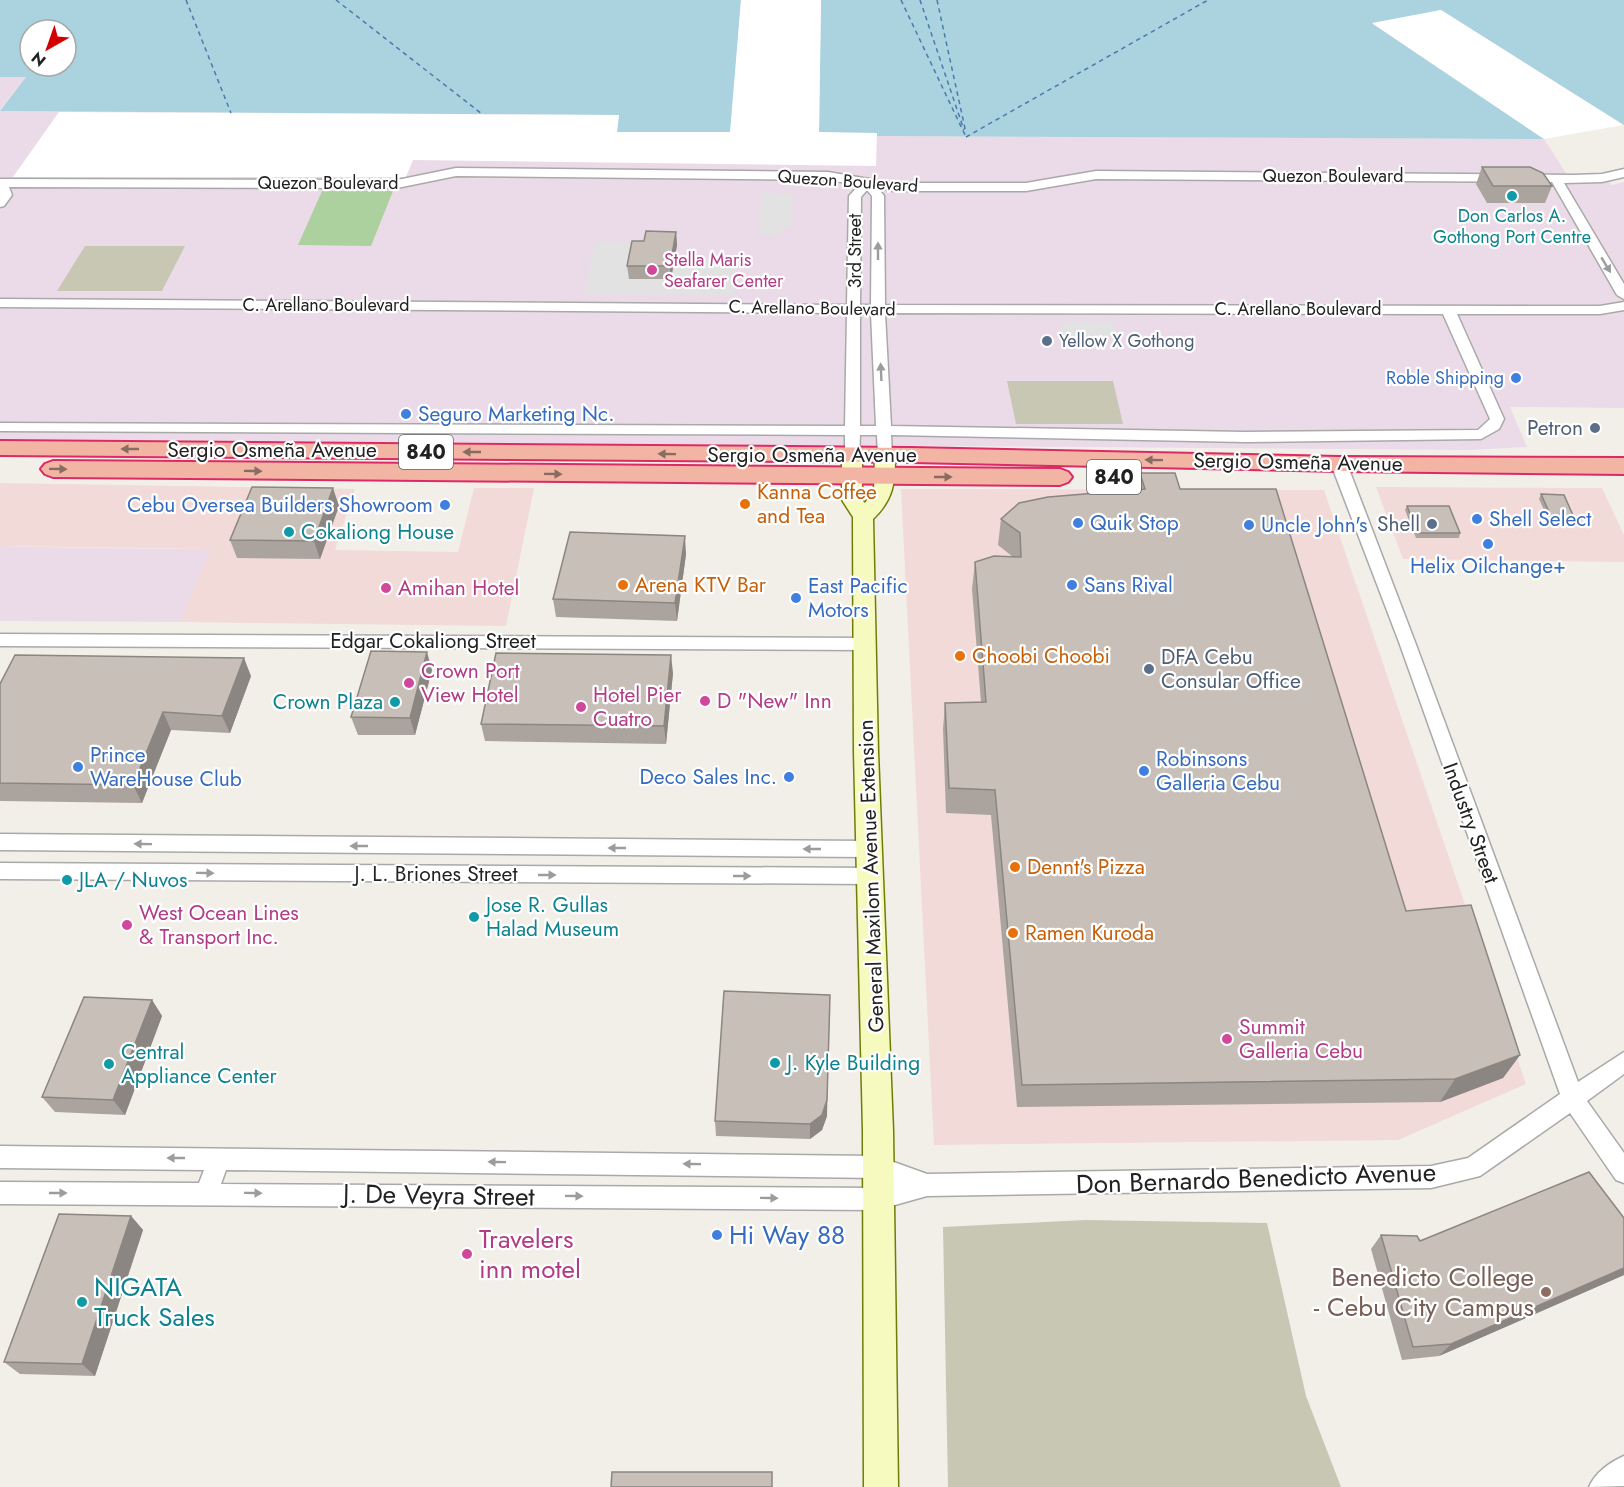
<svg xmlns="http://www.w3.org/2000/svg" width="1624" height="1487" font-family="Jost,sans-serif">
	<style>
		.commercial { fill: #f2dad9 }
		.industrial { fill: #ebdbe8 }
		.construction { fill: #c7c7b4 }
		.forest { fill: #add19e }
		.parking { fill: #e2e2e2 }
		.water { fill: #aad3df; fill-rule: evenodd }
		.pier { fill: #fff }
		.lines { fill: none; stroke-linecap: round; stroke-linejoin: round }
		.ferry { stroke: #4a7aab; stroke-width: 1.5; stroke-dasharray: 4.5 4; stroke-linecap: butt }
		.minor-casing { stroke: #a9a9a9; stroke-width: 3 }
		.secondary-casing { stroke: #707d05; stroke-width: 3 }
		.trunk-casing { stroke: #dc2a67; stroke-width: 4 }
		.minor { fill: #fff; fill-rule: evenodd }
		.secondary { fill: #f7fabf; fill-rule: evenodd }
		.trunk { fill: #f2b4a3; fill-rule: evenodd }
		.wall { fill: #aba49e }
		.shaded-wall { fill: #8b8681 }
		.building { fill: #c7bfb8; stroke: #8b8681; stroke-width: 1.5 }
		.oneway { fill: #9c9c9c }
		.oneway2 { fill: #8a6b62 }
		.culture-dot { fill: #0f9aa8; stroke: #fff; stroke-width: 2 }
		.hotel-dot { fill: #d1479c; stroke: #fff; stroke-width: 2 }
		.service-dot { fill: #5c6f8a; stroke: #fff; stroke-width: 2 }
		.shop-dot { fill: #3f7fe0; stroke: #fff; stroke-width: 2 }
		.food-dot { fill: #e8710a; stroke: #fff; stroke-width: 2 }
		.education-dot { fill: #8d6e63; stroke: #fff; stroke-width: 2 }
		.labels { text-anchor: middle; stroke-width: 4.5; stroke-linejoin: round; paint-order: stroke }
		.far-street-label { font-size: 18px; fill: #222; stroke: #fff }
		.far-culture-label { font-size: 18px; fill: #0d838f; stroke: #fff }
		.far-hotel-label { font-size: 18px; fill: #b23c85; stroke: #fff; text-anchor: start }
		.far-service-label { font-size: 18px; fill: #4e5e75; stroke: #fff; text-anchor: start }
		.far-shop-label { font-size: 18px; fill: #366cbe; stroke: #fff; text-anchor: end }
		.shield { fill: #fff; stroke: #646464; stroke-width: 1.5 }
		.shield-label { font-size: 20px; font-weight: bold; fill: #222 }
		.shop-label { font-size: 21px; fill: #366cbe; stroke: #fff; text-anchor: start }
		.service-label { font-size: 21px; fill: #4e5e75; stroke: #fff; text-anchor: end }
		.street-label { font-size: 21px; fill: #222; stroke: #fff }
		.food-label { font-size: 21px; fill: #c56008; stroke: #fff; text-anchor: start }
		.culture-label { font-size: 21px; fill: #0d838f; stroke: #fff; text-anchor: start }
		.hotel-label { font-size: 21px; fill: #b23c85; stroke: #fff; text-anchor: start }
		.near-street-label { font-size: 26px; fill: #222; stroke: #fff }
		.near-shop-label { font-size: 26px; fill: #366cbe; stroke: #fff; text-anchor: start }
		.near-hotel-label { font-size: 26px; fill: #b23c85; stroke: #fff; text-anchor: start }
		.near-education-label { font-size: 26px; fill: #785e54; stroke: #fff; text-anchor: end }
		.near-culture-label { font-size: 26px; fill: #0d838f; stroke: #fff; text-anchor: start }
	</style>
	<rect width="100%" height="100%" fill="#f2efe9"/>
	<!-- commercial -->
	<path class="commercial" d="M0,483L355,489L335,550L458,552L474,488H534L506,626L180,622L210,549L0,546Z
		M1376,487L1602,488L1624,535V562L1403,559Z
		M901,489L1324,490L1526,1084L1398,1140L934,1145Z"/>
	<!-- industrial -->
	<path class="industrial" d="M741,0H821L819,133H877V136L1544,139L1573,184L1609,182L1612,185L1624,182V408L1510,407L1527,447L1469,450L0,439V111L619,115L617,132H730Z
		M0,77H26L0,110Z
		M0,546L87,548L211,549L180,622L0,621Z"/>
	<!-- construction -->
	<path class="construction" d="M85,246H185L162,291H57Z
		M1007,381H1113L1123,424H1016Z
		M1085,1220L1267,1223L1306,1396L1341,1487H948L943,1227Z"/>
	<!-- forest -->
	<path class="forest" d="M322,191H393L371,246L298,245Z"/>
	<!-- parking -->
	<path class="parking" d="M762,193L793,194L791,227H782L781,235H759Z
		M595,242H677L629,279H671L674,261L737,262L734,295L584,294Z
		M1061,322H1114L1116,336L1063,335Z"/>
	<!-- water -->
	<path class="water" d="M0,0H741L731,132H616L619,115L0,111L26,77H0ZM30,30H66V66H30Z
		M821,0H1624V125L1441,10L1373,24L1544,139L877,136V133H819Z"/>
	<!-- pier -->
	<path class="pier" d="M741,0H821L819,132L877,133L876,166L413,160L406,177H13L59,112L619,115L617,132H730Z
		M1441,10L1623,125L1544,139L1372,23Z"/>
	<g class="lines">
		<!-- ferry -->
		<path class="ferry" d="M186,0L231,113
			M336,0L482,114
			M901,0L966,137
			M920,0L964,130
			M937,0L966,133
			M966,137L1208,0"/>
		<defs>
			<path id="minor" d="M456,168L828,172L893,183H1026L1096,171L1573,175L1602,174L1624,169V177L1602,182L1564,183L1624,284V299L1617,295L1552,182L1096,179L1026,191H893L878,188L884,196L885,305L1600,306L1624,302V310L1600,314H1457L1504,419L1499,429L1481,439L1245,442L891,435L892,455L885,460L878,455L877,435H860L859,455L852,460L845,455V435L0,431V423L845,426L847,313L0,307V299L847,305L849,196L859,185L828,180L456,176L397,188L9,187L12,195L4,206L0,207V179L397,180ZM867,190L872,196L871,305H860L861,197ZM860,313H871L876,426H860ZM885,313L1443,314L1490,419L1478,430L1245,432L891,426Z
				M1339,459L1347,464L1415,642L1578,1082L1624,1052V1074L1587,1101L1624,1153V1183L1616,1180L1570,1113L1480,1176L1431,1188L927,1196L877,1210L0,1204V1182L199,1183L204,1170L0,1168V1146L877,1156L927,1174L1431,1166L1468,1158L1560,1094L1399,642L1331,464ZM226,1170L877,1178L893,1184L877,1188L221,1184Z
				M0,634L866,638L874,644L866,650L0,646Z
				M0,834L870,841L877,844L880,849L877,854L870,857L0,850Z
				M0,863L871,868L878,870L881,876L878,882L871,884L0,879Z
				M1624,1456V1486L1589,1487C1595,1473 1610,1462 1624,1456Z"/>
			<path id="secondary" d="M852,449L859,451L862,455V500L865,503L874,490L875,455L878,451H892L895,455C895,482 894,499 873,519L878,752L893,1131L898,1487H864L863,1131L854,752L853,517L842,500V455L845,451Z"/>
			<path id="trunk" d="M0,441L911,448L1339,457L1624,458V474L1339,471L911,462L0,455Z
				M53,461L1060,469L1068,472L1072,477L1068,482L1060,485L53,477L45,474L41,469L45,464Z"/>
		</defs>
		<!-- minor casing -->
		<use href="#minor" class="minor-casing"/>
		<!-- secondary casing -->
		<use href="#secondary" class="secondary-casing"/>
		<!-- trunk casing -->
		<use href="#trunk" class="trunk-casing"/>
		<!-- minor -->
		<use href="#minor" class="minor"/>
		<!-- secondary -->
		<use href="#secondary" class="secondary"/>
		<!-- trunk -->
		<use href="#trunk" class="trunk"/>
	</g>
	<!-- wall -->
	<path class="wall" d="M1482,167L1552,186L1545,203H1487L1476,184Z
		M676,232L677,245L671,279H629L627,266L644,241Z
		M1140,473L1180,489L1406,911L1520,1055L1503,1078L1440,1102L1017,1107L991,815L946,813L943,729L945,703L981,702L972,589L975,562L1013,557L998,545L1001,519L1137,490Z
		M1541,494L1576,522L1574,526L1551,525L1539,499Z
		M339,506L320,559L237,558L230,540Z
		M1407,506L1460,533L1459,538H1416L1405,510Z
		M686,554L677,621L556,617L553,599Z
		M432,670L415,735H358L351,717Z
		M673,673L666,744L485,741L481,724Z
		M251,676L230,733L171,730L142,803L0,801V684Z
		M152,1000L162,1016L125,1115L55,1112L42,1097Z
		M827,1116L822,1130L810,1139L716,1136L715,1121Z
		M131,1216L143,1230L95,1376L20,1374L4,1362Z
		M1624,1218V1275L1439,1356L1402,1360L1371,1249L1381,1235L1420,1241Z"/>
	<!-- shaded-wall -->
	<path class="shaded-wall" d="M676,232L677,245L671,279L670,266Z
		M333,488L339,506L320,559L314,541Z
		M685,536L686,554L677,621L675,603Z
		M427,652L432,670L415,735L410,718Z
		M671,655L673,673L666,744L664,726Z
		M244,658L251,676L230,733L222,716Z
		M163,712L171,730L142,803L133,785Z
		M830,995L827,1116L822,1130L810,1139V1124Z
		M152,1000L162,1016L125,1115L113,1100Z
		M1520,1055L1503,1078L1440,1102L1455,1079Z
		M131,1216L143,1230L95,1376L82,1364Z
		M1624,1268V1275L1439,1356L1451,1344Z"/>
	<!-- building -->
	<path class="building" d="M1482,167H1530L1543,173L1552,186H1493Z
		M646,231L676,232L670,266H627L632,241H644Z
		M1140,473H1175L1180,489H1276L1406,911L1471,905L1520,1055L1455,1079L1022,1085L995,790L949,788L945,703L986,702L975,562L994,556L1021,557L1020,533L1001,519L1019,503L1048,497L1145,489Z
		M252,487L333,488L314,541L230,540Z
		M1541,494L1564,495L1576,522L1553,521Z
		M1407,506H1449L1460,533H1418Z
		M570,532L685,536L675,603L553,599Z
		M371,651L427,652L410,718L351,717Z
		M496,653L671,655L664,726L481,724Z
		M15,655L244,658L222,716L163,712L133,785L0,783V684Z
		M724,991L830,995L827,1100L822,1115L810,1124L715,1121Z
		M84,997L152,1000L113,1100L42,1097Z
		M1589,1172L1624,1218V1268L1451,1344L1413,1347L1381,1235L1417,1236L1420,1241Z
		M59,1214L131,1216L82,1364L4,1362Z
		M612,1472H772V1487H611Z"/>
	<!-- one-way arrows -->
	<defs><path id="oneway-solid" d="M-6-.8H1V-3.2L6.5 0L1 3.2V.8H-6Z" transform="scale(1.5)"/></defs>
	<g class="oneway">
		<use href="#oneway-solid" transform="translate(878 251) rotate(-90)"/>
		<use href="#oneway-solid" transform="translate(1606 265) rotate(59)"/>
		<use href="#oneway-solid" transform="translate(881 372) rotate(-93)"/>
		<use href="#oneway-solid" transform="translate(143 844) rotate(-179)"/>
		<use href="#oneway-solid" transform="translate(359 846) rotate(-180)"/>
		<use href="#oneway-solid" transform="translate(617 848) rotate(-180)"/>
		<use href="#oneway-solid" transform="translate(812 849) rotate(-180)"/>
		<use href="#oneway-solid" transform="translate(205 873) rotate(1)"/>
		<use href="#oneway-solid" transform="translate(547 875)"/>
		<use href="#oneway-solid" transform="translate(742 876)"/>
		<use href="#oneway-solid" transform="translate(176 1158) rotate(-180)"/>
		<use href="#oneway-solid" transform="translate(497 1162) rotate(-179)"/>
		<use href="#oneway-solid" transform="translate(692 1164) rotate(-179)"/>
		<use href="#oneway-solid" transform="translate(58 1193)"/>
		<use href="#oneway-solid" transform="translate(253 1193) rotate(1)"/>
		<use href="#oneway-solid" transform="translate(574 1196) rotate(1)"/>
		<use href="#oneway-solid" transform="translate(769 1198) rotate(1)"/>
	</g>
	<g class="oneway2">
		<use href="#oneway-solid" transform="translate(130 449) rotate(-180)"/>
		<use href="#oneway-solid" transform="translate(472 452) rotate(-180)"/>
		<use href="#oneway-solid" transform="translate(667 454) rotate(-179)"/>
		<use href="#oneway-solid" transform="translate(1154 460) rotate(-179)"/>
		<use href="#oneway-solid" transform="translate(58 469) rotate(1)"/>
		<use href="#oneway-solid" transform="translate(253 471) rotate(1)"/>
		<use href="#oneway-solid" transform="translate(553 474) rotate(1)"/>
		<use href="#oneway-solid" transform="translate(943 477)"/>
	</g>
	<!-- markers -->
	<g class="culture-dot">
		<circle cx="1512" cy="196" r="6"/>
		<circle cx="289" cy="532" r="6"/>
		<circle cx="395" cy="702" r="6"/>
		<circle cx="67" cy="880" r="6"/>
		<circle cx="474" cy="917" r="6"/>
		<circle cx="775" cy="1063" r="6"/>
		<circle cx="109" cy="1064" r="6"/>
		<circle cx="82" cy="1302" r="6"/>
	</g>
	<g class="hotel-dot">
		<circle cx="652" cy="270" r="6"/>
		<circle cx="386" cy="588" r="6"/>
		<circle cx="409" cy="683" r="6"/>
		<circle cx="705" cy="701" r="6"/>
		<circle cx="581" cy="707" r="6"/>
		<circle cx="127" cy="925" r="6"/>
		<circle cx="1227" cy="1039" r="6"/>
		<circle cx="467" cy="1254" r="6"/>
	</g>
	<g class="service-dot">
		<circle cx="1047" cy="341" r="6"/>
		<circle cx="1595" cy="428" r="6"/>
		<circle cx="1432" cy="524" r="6"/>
		<circle cx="1149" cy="669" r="6"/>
	</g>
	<g class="shop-dot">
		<circle cx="1516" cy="378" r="6"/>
		<circle cx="406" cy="414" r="6"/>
		<circle cx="445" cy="505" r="6"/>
		<circle cx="1477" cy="519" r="6"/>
		<circle cx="1078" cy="523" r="6"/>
		<circle cx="1249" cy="525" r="6"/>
		<circle cx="1488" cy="544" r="6"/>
		<circle cx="1072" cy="585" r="6"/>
		<circle cx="796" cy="598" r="6"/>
		<circle cx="78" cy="767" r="6"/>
		<circle cx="1144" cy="771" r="6"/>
		<circle cx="789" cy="777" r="6"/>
		<circle cx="717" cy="1235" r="6"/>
	</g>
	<g class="food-dot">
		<circle cx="745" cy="504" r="6"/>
		<circle cx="623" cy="585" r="6"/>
		<circle cx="960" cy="656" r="6"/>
		<circle cx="1015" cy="867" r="6"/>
		<circle cx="1013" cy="933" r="6"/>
	</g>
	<circle class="education-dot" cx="1546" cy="1292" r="6"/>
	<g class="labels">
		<!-- far-street labels -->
		<g class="far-street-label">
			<text x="1333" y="182">Quezon Boulevard</text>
			<text transform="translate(848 181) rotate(4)" y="6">Quezon Boulevard</text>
			<text x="328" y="189">Quezon Boulevard</text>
			<text transform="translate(855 251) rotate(-90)" y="6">3rd Street</text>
			<text x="326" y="311">C. Arellano Boulevard</text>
			<text transform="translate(812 308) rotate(1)" y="6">C. Arellano Boulevard</text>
			<text x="1298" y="315">C. Arellano Boulevard</text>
		</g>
		<!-- far-culture labels -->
		<g class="far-culture-label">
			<text x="1512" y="222">Don Carlos A.<tspan x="1512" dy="21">Gothong Port Centre</tspan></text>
		</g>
		<!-- far-hotel labels -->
		<g class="far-hotel-label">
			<text x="664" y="266">Stella Maris<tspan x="664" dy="21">Seafarer Center</tspan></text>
		</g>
		<!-- far-service labels -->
		<g class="far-service-label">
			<text x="1059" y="347">Yellow X Gothong</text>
		</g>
		<!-- far-shop labels -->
		<g class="far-shop-label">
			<text x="1504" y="384">Roble Shipping</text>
		</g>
		<!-- shield labels -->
		<g class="shield">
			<rect x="399" y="435" width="54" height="34" rx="4.5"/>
			<rect x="1087" y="460" width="54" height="34" rx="4.5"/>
		</g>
		<g class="shield-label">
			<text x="426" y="459">840</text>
			<text x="1114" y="484">840</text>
		</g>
		<!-- shop labels -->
		<g class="shop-label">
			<text x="418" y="421">Seguro Marketing Nc.</text>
			<text x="433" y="512" text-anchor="end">Cebu Oversea Builders Showroom</text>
			<text x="1489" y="526">Shell Select</text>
			<text x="1090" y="530">Quik Stop</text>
			<text x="1261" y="532">Uncle John's</text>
			<text x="1488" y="573" text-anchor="middle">Helix Oilchange+</text>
			<text x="1084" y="592">Sans Rival</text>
			<text x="808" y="593">East Pacific<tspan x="808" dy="24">Motors</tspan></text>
			<text x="90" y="762">Prince<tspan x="90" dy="24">WareHouse Club</tspan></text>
			<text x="1156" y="766">Robinsons<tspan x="1156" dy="24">Galleria Cebu</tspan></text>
			<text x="777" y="784" text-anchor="end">Deco Sales Inc.</text>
		</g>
		<!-- service labels -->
		<g class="service-label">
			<text x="1583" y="435">Petron</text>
			<text x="1420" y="531">Shell</text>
			<text x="1161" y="664" text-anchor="start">DFA Cebu<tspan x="1161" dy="24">Consular Office</tspan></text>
		</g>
		<!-- street labels -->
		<g class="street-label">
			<text x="272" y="457">Sergio Osmeña Avenue</text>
			<text x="812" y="462">Sergio Osmeña Avenue</text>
			<text transform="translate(1298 462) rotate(1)" y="7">Sergio Osmeña Avenue</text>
			<text x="433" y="648">Edgar Cokaliong Street</text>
			<text transform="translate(1471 823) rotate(70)" y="7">Industry Street</text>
			<text x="436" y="881">J. L. Briones Street</text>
			<text transform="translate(871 876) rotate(-92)" y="7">General Maxilom Avenue Extension</text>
		</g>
		<!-- food labels -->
		<g class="food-label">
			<text x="757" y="499">Kanna Coffee<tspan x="757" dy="24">and Tea</tspan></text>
			<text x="635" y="592">Arena KTV Bar</text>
			<text x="972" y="663">Choobi Choobi</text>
			<text x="1027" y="874">Dennt's Pizza</text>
			<text x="1025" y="940">Ramen Kuroda</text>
		</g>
		<!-- culture labels -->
		<g class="culture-label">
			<text x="301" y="539">Cokaliong House</text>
			<text x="383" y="709" text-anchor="end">Crown Plaza</text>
			<text x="79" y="887">JLA / Nuvos</text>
			<text x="486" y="912">Jose R. Gullas<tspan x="486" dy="24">Halad Museum</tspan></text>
			<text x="121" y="1059">Central<tspan x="121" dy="24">Appliance Center</tspan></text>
			<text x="787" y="1070">J. Kyle Building</text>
		</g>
		<!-- hotel labels -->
		<g class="hotel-label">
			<text x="398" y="595">Amihan Hotel</text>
			<text x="421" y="678">Crown Port<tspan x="421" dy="24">View Hotel</tspan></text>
			<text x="593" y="702">Hotel Pier<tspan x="593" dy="24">Cuatro</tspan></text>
			<text x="717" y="708">D "New" Inn</text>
			<text x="139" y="920">West Ocean Lines<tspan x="139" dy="24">&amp; Transport Inc.</tspan></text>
			<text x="1239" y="1034">Summit<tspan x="1239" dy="24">Galleria Cebu</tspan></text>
		</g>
		<!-- near-street labels -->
		<g class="near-street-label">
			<text transform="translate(1256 1178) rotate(-2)" y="9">Don Bernardo Benedicto Avenue</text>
			<text transform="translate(439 1195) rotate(1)" y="9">J. De Veyra Street</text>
		</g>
		<!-- near-shop labels -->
		<g class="near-shop-label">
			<text x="729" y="1244">Hi Way 88</text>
		</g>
		<!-- near-hotel labels -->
		<g class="near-hotel-label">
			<text x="479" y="1248">Travelers<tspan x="479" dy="30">inn motel</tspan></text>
		</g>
		<!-- near-education labels -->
		<g class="near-education-label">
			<text x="1534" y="1286">Benedicto College<tspan x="1534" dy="30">- Cebu City Campus</tspan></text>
		</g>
		<!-- near-culture labels -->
		<g class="near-culture-label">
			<text x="94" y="1296">NIGATA<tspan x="94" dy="30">Truck Sales</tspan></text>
		</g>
	</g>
	<!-- north arrow -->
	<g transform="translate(48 48) rotate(220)"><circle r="28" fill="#ffffff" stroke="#a7a7a7" stroke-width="1.5"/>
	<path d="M0-4.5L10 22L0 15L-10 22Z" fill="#d40000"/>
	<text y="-9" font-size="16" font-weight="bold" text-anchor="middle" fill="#222222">N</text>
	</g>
</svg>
